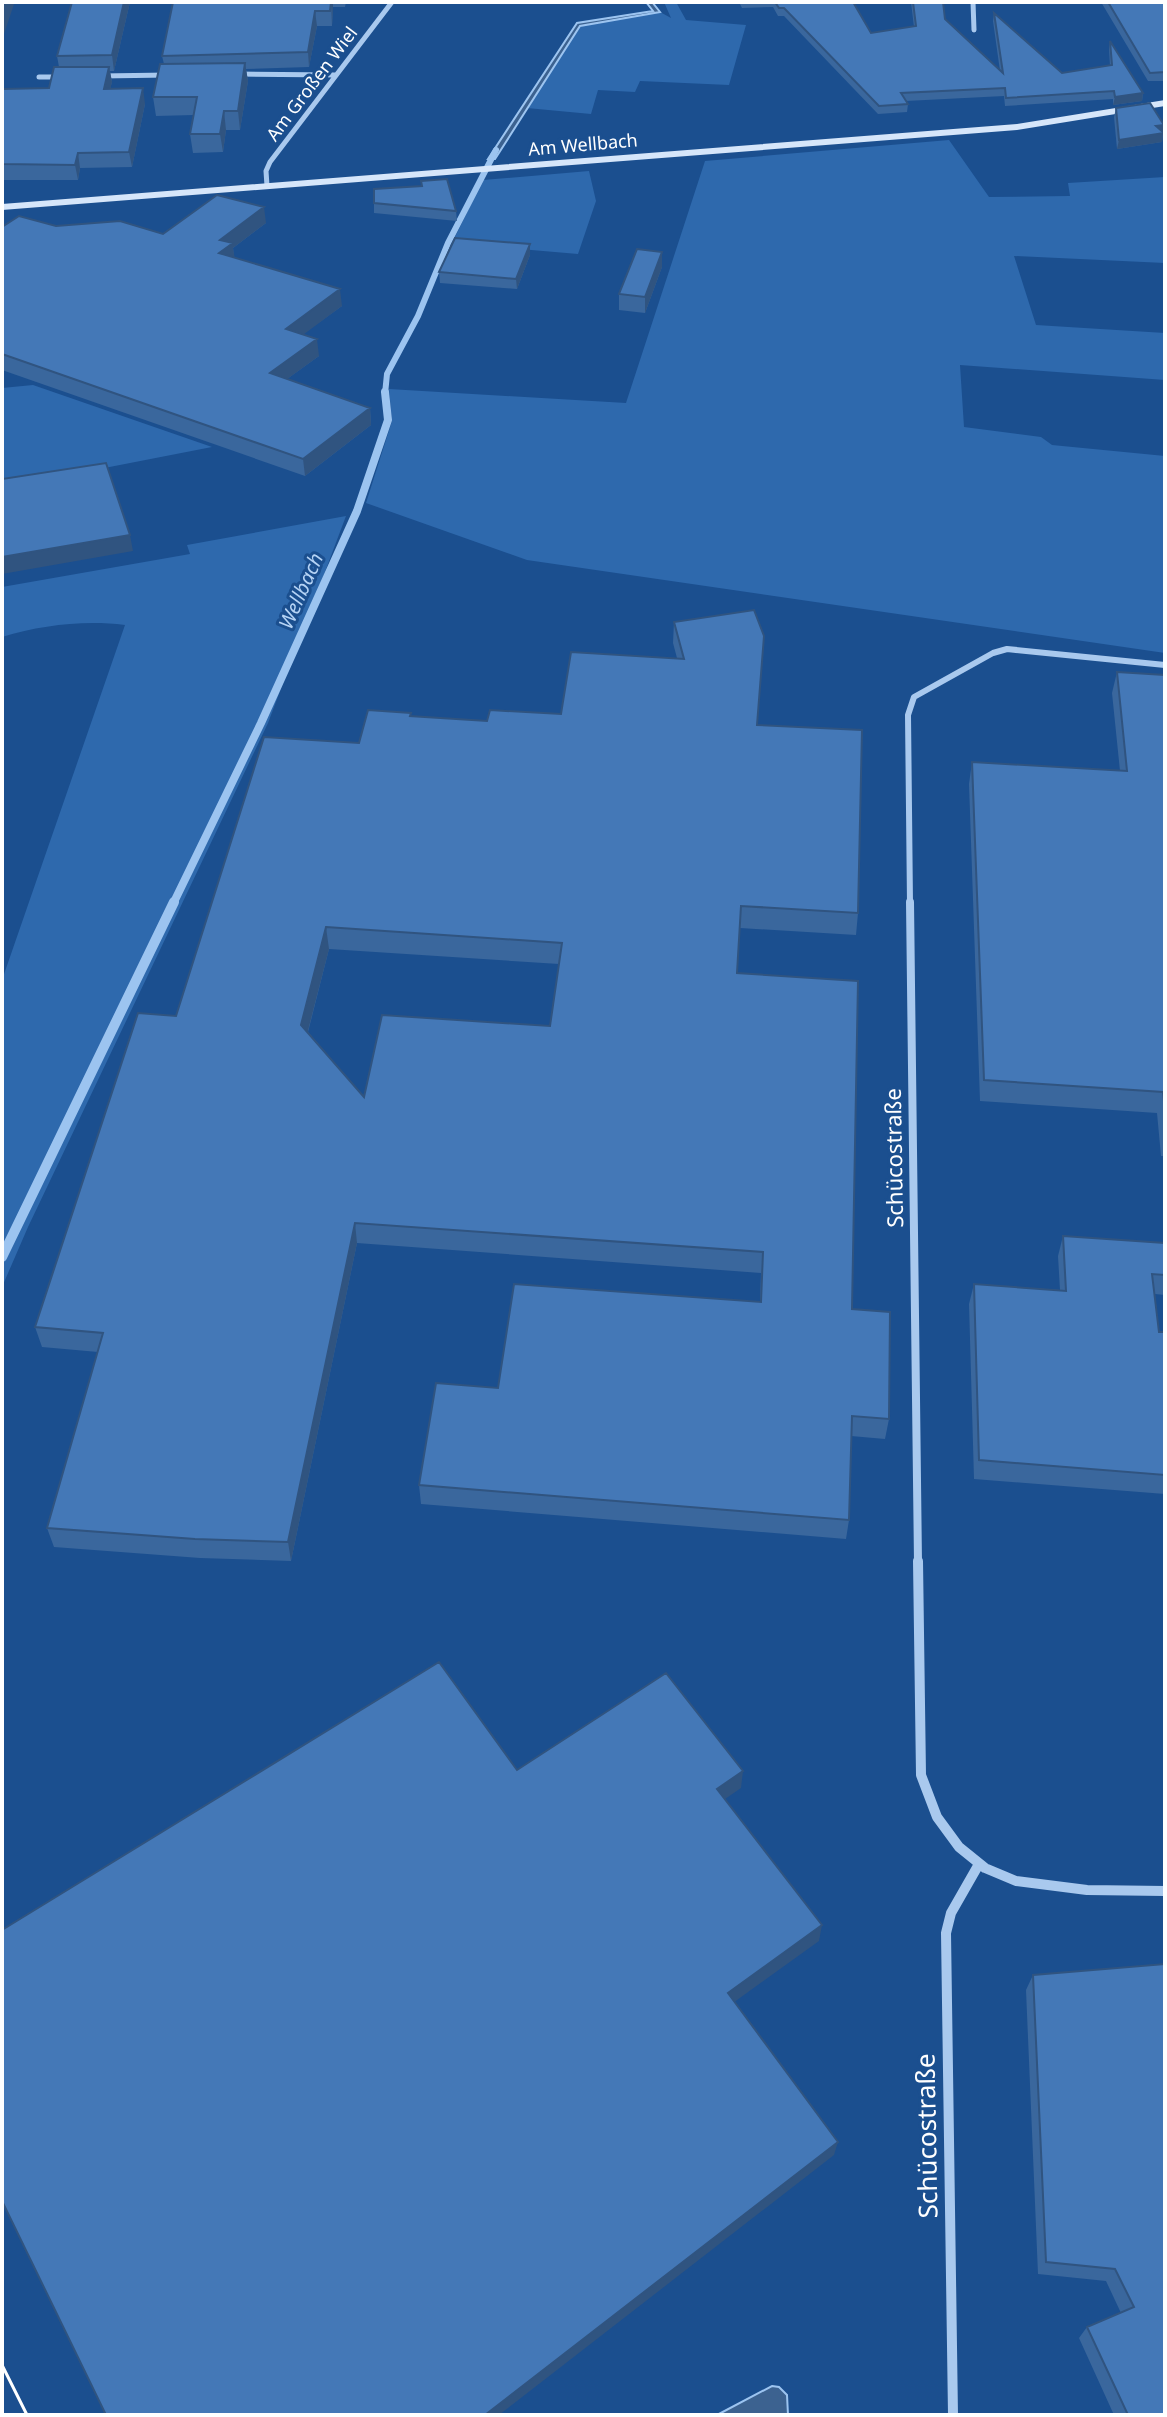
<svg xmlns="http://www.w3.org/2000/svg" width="1167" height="2417" font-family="'Noto Sans',sans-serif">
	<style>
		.green { fill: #2e69ad }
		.water { fill: #3c6290; stroke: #9cc4f0; stroke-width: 2 }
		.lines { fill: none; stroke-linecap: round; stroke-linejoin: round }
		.stream-far2 { stroke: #9cc4f0; stroke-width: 6 }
		.stream-far1 { stroke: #9cc4f0; stroke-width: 8 }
		.stream { stroke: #9cc4f0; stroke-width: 10 }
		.street-far3 { stroke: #a9c9ee; stroke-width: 5 }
		.street-far2 { stroke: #a9c9ee; stroke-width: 6 }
		.street-far1 { stroke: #a9c9ee; stroke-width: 8 }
		.street { stroke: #a9c9ee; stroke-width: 10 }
		.secondary { fill: #d6e6fa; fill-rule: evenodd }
		.tram { stroke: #fff; stroke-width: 3 }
		.wall { fill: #3a679d; fill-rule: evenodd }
		.shaded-wall { fill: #305480 }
		.building { fill: #4478b7; stroke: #305480; stroke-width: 2; fill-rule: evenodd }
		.labels { text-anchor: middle; stroke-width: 6; stroke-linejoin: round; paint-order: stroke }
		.far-street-label { font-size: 18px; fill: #fff; stroke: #1b4f8f }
		.far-water-label { font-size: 20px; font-style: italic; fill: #b5d3f5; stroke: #1b4f8f }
		.street-label { font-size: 22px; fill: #fff; stroke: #1b4f8f }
		.near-street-label { font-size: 26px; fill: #fff; stroke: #1b4f8f }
	</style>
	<rect width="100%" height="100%" fill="#1b4f8f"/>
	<!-- green -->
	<path class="green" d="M664,2H676L686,20L746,25L729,85L640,81L635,92L598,90L591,114L527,108L580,26L660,12L671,18Z
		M949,140L989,197L1070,196L1068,183L1165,177V263L1014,256L1036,325L1165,333V380L960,365L964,427L1041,437L1052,445L1165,456V653L527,560L366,503L392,421L389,389L626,403L705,161Z
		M589,171L596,201L578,254L452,243L483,180Z
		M33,385L212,447L2,488V388Z
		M346,516L268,723L28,1227L2,1287V980L125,625C84,620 42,625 2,637V587L190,554L187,545Z"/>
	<!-- water -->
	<path class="water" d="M646,2H652L660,12L580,26L495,159H488L577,23L653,11Z
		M772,2386L779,2387L787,2395L788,2415H717Z"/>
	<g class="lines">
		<!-- stream-far2 -->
		<path class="stream-far2" d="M385,394L387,374L418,316L448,243L496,150"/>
		<!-- stream-far1 -->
		<path class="stream-far1" d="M173,904L261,723L357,511L388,420L385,392"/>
		<!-- stream -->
		<path class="stream" d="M2,1257L174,902"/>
		<!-- street-far3 -->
		<path class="street-far3" d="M973,2L974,30
			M237,74L336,75
			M101,76L168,75
			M39,77H60
			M267,186L266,171L270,162L392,2"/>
		<!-- street-far2 -->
		<path class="street-far2" d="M910,904L908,715L914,697L993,653L1007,649L1165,665"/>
		<!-- street-far1 -->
		<path class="street-far1" d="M910,902L918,1563"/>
		<!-- street -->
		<path class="street" d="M918,1561L921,1775L937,1817L959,1847L985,1868L1016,1881L1087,1890L1165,1891
			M953,2415L946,1933L951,1913L979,1864"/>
		<!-- secondary -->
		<path class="secondary" d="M1165,100V106L1017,130L2,210V204L1017,124Z"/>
		<!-- tram -->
		<path class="tram" d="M2,2365L27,2415"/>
	</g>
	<!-- wall -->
	<path class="wall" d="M130,2L114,71H110L112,82L110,89L145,104L132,167L80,168L78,180H2V89L49,88L59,67L57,56Z
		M173,2H346L345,7H333L332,26H317L309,67L246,69L248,81L240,130H226L223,152L193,153L190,134L194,115L156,116L153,97L164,64L162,56Z
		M739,2H852L871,33L914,27L911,2H943L945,19L1000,71L993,21L994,13L1062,73L1110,66L1109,49L1110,41L1143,93L1142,101L1113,105V99L1005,106L1004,96L906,101L908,104L907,112L878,114L784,16H778L773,7L742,8Z
		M1101,2H1165V81H1148Z
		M1116,108L1164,125L1162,142L1117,149L1114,117Z
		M421,181L456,211L457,221L374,213V203L421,186Z
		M266,223L233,248L234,257L342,306L303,334L319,356L287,379L370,408L371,425L305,476L2,370V227L56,226L163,234Z
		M662,252V267L645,313L619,310V294Z
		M530,255L517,289L440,283L439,272Z
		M674,622L757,725L858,913L856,935L740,928L737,973L852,1309L889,1419L885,1439L851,1436L849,1520L846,1539L421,1504L419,1485L498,1388L760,1302L761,1273L357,1243L291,1561L200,1558L54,1547L47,1528L98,1352L42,1347L35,1327L176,1016L359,743L411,716L487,721L561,714L677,658L673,643ZM329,949L559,964L550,1026L364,1097L308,1032Z
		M1117,672L1165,675V1156H1161L1157,1113L980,1101L969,784L972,762L1120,771L1112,693Z
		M1063,1236L1165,1243V1295L1155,1294L1159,1332H1165V1494L974,1479L969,1304L974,1284L1060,1290L1058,1256Z
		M1165,1964V2415H1114L1079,2338L1087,2327L1121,2313L1106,2281L1038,2274L1026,1990L1033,1975Z"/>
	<!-- shaded-wall -->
	<path class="shaded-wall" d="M2,2H13L14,4L2,40Z
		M124,2H130L114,71L112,55Z
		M331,2H333V7L332,26Z
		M315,11L317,26L309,67L308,52Z
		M245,63L248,81L240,130L238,111Z
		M109,67L112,82L107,104L104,89Z
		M143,88L145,104L132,167L129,152Z
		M1143,93L1142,101L1113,105L1115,97Z
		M224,111L226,130L223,152L220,134Z
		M1164,125L1162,142L1117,149L1119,140L1156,126Z
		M78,153L80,168L78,180L75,165Z
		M264,207L266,223L233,248L235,260L219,253L220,240Z
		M530,244V255L517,289L516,279Z
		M662,252V267L645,313V297Z
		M340,289L342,306L288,346L286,329Z
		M317,339L319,356L272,390L270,373Z
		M370,408L371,425L305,476L303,459Z
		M130,535L133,551L2,574V557Z
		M326,927L329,949L304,1046L301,1025Z
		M355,1223L357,1243L291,1561L288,1542Z
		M743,1771L741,1788L715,1806L717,1789Z
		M822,1925L819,1941L726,2008L728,1993Z
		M838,2142L834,2155L499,2415H485Z"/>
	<!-- building -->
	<path class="building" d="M72,2H124L112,55L57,56Z
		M173,2H331L330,11H315L308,52L162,56Z
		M775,2H853L871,33L916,26L913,2H943L945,19L1003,73L994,13L1062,73L1112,65L1110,41L1143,93L1115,97L1114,91L1006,98L1005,88L901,93L908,104L879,106L784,8H779Z
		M1108,2H1165V72L1150,73Z
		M245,63L238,111H224L220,134H190L197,97H153L160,64Z
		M54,67H109L104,89L143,88L129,152L78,153L75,165L2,164V89L49,88Z
		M1150,103L1164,125L1156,126L1164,133L1119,140L1116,108Z
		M447,179L456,211L374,203V189L422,186L421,181Z
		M217,195L264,207L220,240L233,243L219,253L340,289L286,329L317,339L270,373L370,408L303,459L2,354V227L19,216L56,226L120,221L163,234Z
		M455,238L530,244L516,279L439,272Z
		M637,249L662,252L645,297L619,294Z
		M106,463L130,535L2,557V479Z
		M754,610L764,636L757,725L862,730L858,913L741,906L737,973L858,981L852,1309L890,1312L889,1419L852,1416L849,1520L419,1485L436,1383L498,1388L514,1284L761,1302L763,1252L355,1223L288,1542L195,1539L47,1528L103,1333L35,1327L138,1013L176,1016L264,737L359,743L368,710L411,713L410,716L487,721L490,710L561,714L571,652L684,659L674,622ZM326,927L562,943L550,1026L382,1015L364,1097L301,1025Z
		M1117,672L1165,675V1110L1163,1092L984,1080L972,762L1127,771Z
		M1063,1236L1165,1243V1275L1152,1274L1159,1332H1165V1475L979,1460L974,1284L1066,1291Z
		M439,1662L517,1770L666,1673L743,1771L717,1789L822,1925L728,1993L838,2142L485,2415H106L2,2201V1930Z
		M1165,1964V2415H1128L1087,2327L1134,2307L1115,2269L1046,2262L1033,1975Z"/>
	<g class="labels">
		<!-- far-street labels -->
		<g class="far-street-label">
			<text transform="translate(312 84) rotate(-53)" y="6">Am Großen Wiel</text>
			<text transform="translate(583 145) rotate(-5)" y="6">Am Wellbach</text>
		</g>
		<!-- far-water labels -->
		<g class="far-water-label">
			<text transform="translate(301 591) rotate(-66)" y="7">Wellbach</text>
		</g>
		<!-- street labels -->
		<g class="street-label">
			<text transform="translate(894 1158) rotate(-91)" y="8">Schücostraße</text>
		</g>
		<!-- near-street labels -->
		<g class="near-street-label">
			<text transform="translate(927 2136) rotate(-91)" y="9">Schücostraße</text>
		</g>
	</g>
	<!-- border -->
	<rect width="1167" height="2417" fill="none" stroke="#ffffff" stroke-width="8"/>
</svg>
